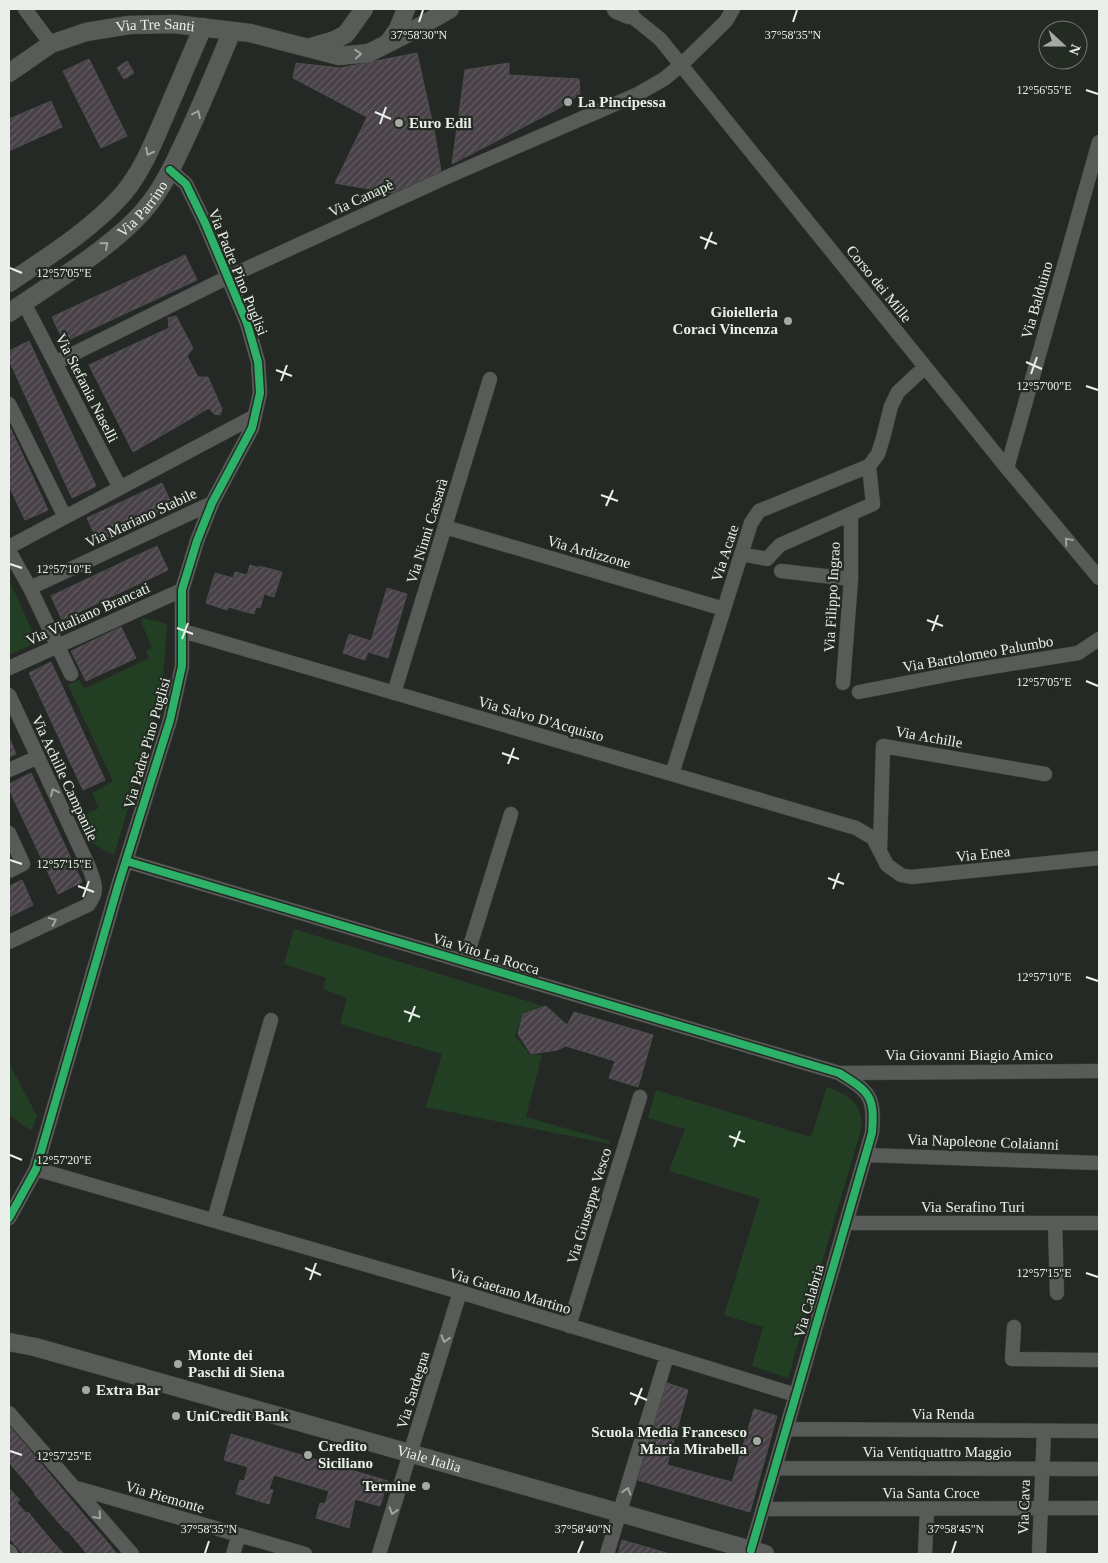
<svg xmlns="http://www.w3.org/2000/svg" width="1108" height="1563" font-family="Georgia,serif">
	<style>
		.grass { fill: #223f23 }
		.building { fill: url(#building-hatch); stroke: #4d4e4d }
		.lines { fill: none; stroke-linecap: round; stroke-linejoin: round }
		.minor-casing { stroke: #424642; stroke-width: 15 }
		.tertiary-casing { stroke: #424642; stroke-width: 19 }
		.secondary-casing { stroke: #424642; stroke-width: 21 }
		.minor { stroke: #585b58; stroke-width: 14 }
		.tertiary { stroke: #585b58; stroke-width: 18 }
		.secondary { stroke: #585b58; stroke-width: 20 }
		.cycleway-casing { stroke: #232b23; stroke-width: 11 }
		.cycleway { stroke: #2db169; stroke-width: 8 }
		.oneway { stroke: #a1a5a1 }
		.ticks { fill: none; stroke: #eaefea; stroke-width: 2 }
		.poi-dot { fill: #a5aaa5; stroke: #232b23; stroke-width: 2 }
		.labels { text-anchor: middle; stroke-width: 4.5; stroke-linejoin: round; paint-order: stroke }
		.street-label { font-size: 15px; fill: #eaefea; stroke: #232b23 }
		.poi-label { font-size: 15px; font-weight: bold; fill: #eaefea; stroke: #232b23; text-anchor: start }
		.ticks-label { font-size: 12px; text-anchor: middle; fill: #eaefea; stroke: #232b23; stroke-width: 4.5; stroke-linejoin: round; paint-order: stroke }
	</style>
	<defs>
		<pattern id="building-hatch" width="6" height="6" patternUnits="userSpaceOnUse" patternTransform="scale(1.25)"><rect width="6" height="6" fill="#484148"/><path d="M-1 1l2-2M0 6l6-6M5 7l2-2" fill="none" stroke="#635d63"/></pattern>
	</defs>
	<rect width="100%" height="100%" fill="#252925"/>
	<!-- grass -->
	<path class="grass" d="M9,580L37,642L9,655Z
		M143,618L165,623L167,626L162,690L161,699L114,855L93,844L80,817L99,808L92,793L113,781L68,685L79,680L84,689L149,658L146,651L152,648L141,621Z
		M294,929L543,1006L523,1013L515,1036L530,1055H542L526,1117L610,1141V1144L426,1107L442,1054L340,1024L347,998L323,989L326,978L284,964Z
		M9,1063L37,1116L31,1131L9,1115Z
		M827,1087C849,1096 860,1100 862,1126L788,1378L752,1366L763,1327L724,1315L760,1199L669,1171L685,1129L648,1118L656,1090L811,1137Z"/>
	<!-- building -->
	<path class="building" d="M417,53L434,130L441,171L393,193L335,183L367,117L293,78L296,63L340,68Z
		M89,59L127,136L101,148L63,71Z
		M127,61L134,73L124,79L117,68Z
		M509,63V75L579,79L580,94L556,110L452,164L465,70Z
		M51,101L62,127L9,151V119Z
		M185,255L197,280L64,342L52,317Z
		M176,316L193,348L187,356L198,377H208L222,409L220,415L214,414L209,408L133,452L89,365L169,328L168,318Z
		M29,341L96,486L72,498L9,360V351Z
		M9,425L48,510L25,520L9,486Z
		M162,483L173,507L98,542L87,518Z
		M157,546L168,570L62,620L51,596Z
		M250,565L259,568V566L282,572L274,597L264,594L260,608L256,607L254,614L228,607L227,610L206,603L215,573L233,578L235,572L247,575Z
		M387,588L407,594L388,658L368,652L365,660L343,653L349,634L371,641Z
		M121,627L136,658L86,681L71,651Z
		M51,662L105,780L83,790L29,673Z
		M9,737L16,754L9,757Z
		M31,773L82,882L58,894L9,789V784Z
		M22,880L33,905L9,917V886Z
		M546,1006L567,1025L574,1012L653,1035L638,1087L609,1078L615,1061L566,1046L557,1050L531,1054L518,1034L523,1014Z
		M667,1383L688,1390L667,1465L732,1482L754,1409L777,1416L750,1512L638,1480Z
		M9,1426L29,1449L11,1464L9,1461Z
		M231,1434L388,1481L380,1506L355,1499L349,1528L316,1518L320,1503L325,1504L329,1491L274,1475L269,1489L273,1490L269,1504L236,1494L240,1480L244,1481L248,1467L224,1460Z
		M29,1449L53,1478L35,1493L11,1465Z
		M53,1478L84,1515L66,1531L34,1494Z
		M9,1488L20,1500L9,1510Z
		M17,1503L26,1513L9,1528V1510Z
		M28,1512L52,1541L37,1554H23L9,1538V1528Z
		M84,1515L109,1544L96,1554H87L67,1530Z
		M622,1540L670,1554H618Z
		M52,1541L64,1554H37Z
		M109,1544L117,1554H96Z"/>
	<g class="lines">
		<defs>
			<path id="minor" d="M25,9L51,44
				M628,9L629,14L660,39L1007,468L1099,578
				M24,303L120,488
				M55,363L228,277L449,176L636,95L664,79L681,65L726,21L733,9
				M9,404L65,517
				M1007,468L1099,142
				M445,527L724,609
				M9,547L255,416
				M9,551L30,588L71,674
				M741,554L767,559L780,545L873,504L869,466
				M781,571L851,579
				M30,588L212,503
				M183,631L856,828L873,838L887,865L901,875L911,877L1099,858
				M9,668L182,590
				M843,683L851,579V514
				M859,692L967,671L1078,653L1099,639
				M394,693L490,379
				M9,695L88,865C94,881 100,890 88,905L9,942
				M9,770L38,757
				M672,774L751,523L759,511L869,466L878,454L883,438L891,406L898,392L925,367
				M9,833L23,864L9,871
				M880,850L883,746L1045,774
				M126,861L839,1073C870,1092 875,1096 872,1133L751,1550
				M465,962L511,814
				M840,1073L1099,1071
				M866,1155L1099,1163
				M36,1169L460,1292L796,1395
				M9,1218L36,1169L118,886L170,720L182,666V590L197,541L212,503L252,428L260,393L258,362L247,323L205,223L186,184L170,170
				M214,1220L271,1020
				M846,1223H1099
				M1055,1223L1057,1293
				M569,1326L640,1097
				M1014,1327L1012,1359L1099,1360
				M9,1413L132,1554
				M786,1429L1099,1431
				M775,1468L1099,1469
				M73,1487L305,1554
				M763,1509L1099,1508
				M9,1551L11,1554
				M233,1554L239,1535
				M379,1554L460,1292
				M607,1554L667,1356
				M925,1554L927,1509
				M1039,1554L1044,1431"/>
			<g id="tertiary">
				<path d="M388,43L398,29L406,9"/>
				<path d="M311,47L335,40L346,34L364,9"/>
				<path id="s1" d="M9,73L51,44L86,32L129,25L174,24L250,33L339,56L369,53L412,31L450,9"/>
				<path d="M9,283C47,257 91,230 122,195C141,173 153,144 164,118C177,88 190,58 203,27"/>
				<path id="s2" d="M9,313C49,285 100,255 135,220C158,198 172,168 185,140C202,104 217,67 232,31"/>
				<path id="s3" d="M9,1342L35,1347L765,1554"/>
			</g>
			<path id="secondary" d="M617,9L629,14"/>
		</defs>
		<!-- minor casing -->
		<use href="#minor" class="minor-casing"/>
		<!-- tertiary casing -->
		<use href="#tertiary" class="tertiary-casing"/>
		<!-- secondary casing -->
		<use href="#secondary" class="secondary-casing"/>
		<!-- minor -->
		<use href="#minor" class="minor"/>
		<!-- tertiary -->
		<use href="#tertiary" class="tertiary"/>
		<!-- secondary -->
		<use href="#secondary" class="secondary"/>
		<defs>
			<path id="cycleway" d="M126,861L839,1073C870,1092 875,1096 872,1133L751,1550
				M9,1218L36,1169L118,886L170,720L182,666V590L197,541L212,503L252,428L260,393L258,362L247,323L205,223L186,184L170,170"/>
		</defs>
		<!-- cycleway casing -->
		<use href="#cycleway" class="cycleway-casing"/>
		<!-- cycleway -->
		<use href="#cycleway" class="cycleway"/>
	</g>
	<!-- one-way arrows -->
	<defs><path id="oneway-chevron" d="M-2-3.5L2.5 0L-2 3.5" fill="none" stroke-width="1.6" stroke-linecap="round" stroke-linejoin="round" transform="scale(1.25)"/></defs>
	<g class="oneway">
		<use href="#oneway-chevron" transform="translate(358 54) rotate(-5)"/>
		<use href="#oneway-chevron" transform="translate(197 114) rotate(-65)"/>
		<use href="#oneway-chevron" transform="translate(149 152) rotate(117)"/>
		<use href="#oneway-chevron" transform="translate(105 245) rotate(-40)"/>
		<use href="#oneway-chevron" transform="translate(1068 541) rotate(-130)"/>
		<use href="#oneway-chevron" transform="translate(54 792) rotate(-115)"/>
		<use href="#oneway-chevron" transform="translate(53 921) rotate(-25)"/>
		<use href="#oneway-chevron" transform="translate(445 1339) rotate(107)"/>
		<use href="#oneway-chevron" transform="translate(627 1491) rotate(-73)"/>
		<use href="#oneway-chevron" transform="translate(393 1511) rotate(107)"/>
		<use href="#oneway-chevron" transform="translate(98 1516) rotate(49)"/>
	</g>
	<!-- ticks -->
	<path class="ticks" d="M419,22L423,10M793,22L797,10M1086,90L1098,94M375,112L391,119M380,124L386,107M700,237L717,244M705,249L712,232M10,268L22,273M1026,362L1042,369M276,370L292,376M1031,374L1037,357M281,381L287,365M1086,386L1098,390M601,495L618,501M606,506L613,490M10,564L22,568M927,620L943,626M177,628L193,634M932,631L938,615M182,639L188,623M1086,681L1098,686M502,753L519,759M508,764L514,748M10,860L22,864M828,878L844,884M78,886L94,892M833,889L839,873M83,897L89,881M1086,977L1098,981M404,1011L420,1017M409,1022L415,1006M729,1136L745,1142M734,1147L740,1131M10,1155L22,1160M305,1268L321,1275M1086,1273L1098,1277M310,1280L316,1263M630,1393L647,1400M635,1405L642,1388M10,1451L22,1455M205,1553L209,1541M578,1553L583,1541M952,1553L956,1541"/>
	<!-- markers -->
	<g class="poi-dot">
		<circle cx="568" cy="102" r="5"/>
		<circle cx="399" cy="123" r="5"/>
		<circle cx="788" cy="321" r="5"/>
		<circle cx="178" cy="1364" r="5"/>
		<circle cx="86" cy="1390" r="5"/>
		<circle cx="176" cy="1416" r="5"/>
		<circle cx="757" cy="1441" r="5"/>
		<circle cx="308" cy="1455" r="5"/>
		<circle cx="426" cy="1486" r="5"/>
	</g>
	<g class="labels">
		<!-- street labels -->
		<g class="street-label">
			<text dy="5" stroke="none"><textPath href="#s1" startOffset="158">Via Tre Santi</textPath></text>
			<text transform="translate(361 198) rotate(-25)" y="5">Via Canapè</text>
			<text dy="5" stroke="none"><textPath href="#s2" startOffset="170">Via Parrino</textPath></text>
			<text transform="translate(238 272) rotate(68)" y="5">Via Padre Pino Puglisi</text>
			<text transform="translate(879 284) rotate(51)" y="5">Corso dei Mille</text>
			<text transform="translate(1037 300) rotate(-74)" y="5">Via Balduino</text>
			<text transform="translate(87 388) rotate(63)" y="5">Via Stefania Naselli</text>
			<text transform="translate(141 518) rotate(-25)" y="5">Via Mariano Stabile</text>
			<text transform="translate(427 531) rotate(-73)" y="5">Via Ninni Cassarà</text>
			<text transform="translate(589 552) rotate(16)" y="5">Via Ardizzone</text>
			<text transform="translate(725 553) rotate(-72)" y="5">Via Acate</text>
			<text transform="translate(832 597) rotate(-87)" y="5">Via Filippo Ingrao</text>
			<text transform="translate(88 614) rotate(-24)" y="5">Via Vitaliano Brancati</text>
			<text transform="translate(978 654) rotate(-10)" y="5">Via Bartolomeo Palumbo</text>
			<text transform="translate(541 719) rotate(16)" y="5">Via Salvo D'Acquisto</text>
			<text transform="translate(929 737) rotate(10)" y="5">Via Achille</text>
			<text transform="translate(147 743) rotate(-74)" y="5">Via Padre Pino Puglisi</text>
			<text transform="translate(65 778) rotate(65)" y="5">Via Achille Campanile</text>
			<text transform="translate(983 854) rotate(-6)" y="5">Via Enea</text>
			<text transform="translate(486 954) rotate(17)" y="5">Via Vito La Rocca</text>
			<text x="969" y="1060">Via Giovanni Biagio Amico</text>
			<text transform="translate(983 1142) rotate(2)" y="5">Via Napoleone Colaianni</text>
			<text transform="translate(589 1206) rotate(-73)" y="5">Via Giuseppe Vesco</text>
			<text x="973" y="1212">Via Serafino Turi</text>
			<text transform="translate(510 1291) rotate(17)" y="5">Via Gaetano Martino</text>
			<text transform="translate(809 1301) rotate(-74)" y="5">Via Calabria</text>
			<text transform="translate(413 1390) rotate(-73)" y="5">Via Sardegna</text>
			<text x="943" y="1419">Via Renda</text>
			<text x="937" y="1457">Via Ventiquattro Maggio</text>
			<text dy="5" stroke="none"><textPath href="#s3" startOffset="436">Viale Italia</textPath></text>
			<text x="931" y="1498">Via Santa Croce</text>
			<text transform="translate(165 1497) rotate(16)" y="5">Via Piemonte</text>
			<text transform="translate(1024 1507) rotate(-88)" y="5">Via Cava</text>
		</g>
		<!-- poi labels -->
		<g class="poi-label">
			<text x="578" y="107">La Pincipessa</text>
			<text x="409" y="128">Euro Edil</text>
			<text x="778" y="317" text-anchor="end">Gioielleria<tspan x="778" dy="17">Coraci Vincenza</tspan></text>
			<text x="188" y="1360">Monte dei<tspan x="188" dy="17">Paschi di Siena</tspan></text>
			<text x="96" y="1395">Extra Bar</text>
			<text x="186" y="1421">UniCredit Bank</text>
			<text x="747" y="1437" text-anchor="end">Scuola Media Francesco<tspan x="747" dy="17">Maria Mirabella</tspan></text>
			<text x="318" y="1451">Credito<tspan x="318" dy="17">Siciliano</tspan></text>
			<text x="416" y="1491" text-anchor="end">Termine</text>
		</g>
	</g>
	<g class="ticks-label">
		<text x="419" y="39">37°58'30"N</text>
		<text x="793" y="39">37°58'35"N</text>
		<text x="1044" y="94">12°56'55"E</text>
		<text x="64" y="277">12°57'05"E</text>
		<text x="1044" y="390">12°57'00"E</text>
		<text x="64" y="573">12°57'10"E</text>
		<text x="1044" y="686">12°57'05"E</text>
		<text x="64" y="868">12°57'15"E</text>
		<text x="1044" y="981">12°57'10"E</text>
		<text x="64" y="1164">12°57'20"E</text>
		<text x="1044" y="1277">12°57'15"E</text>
		<text x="64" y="1460">12°57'25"E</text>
		<text x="209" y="1533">37°58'35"N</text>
		<text x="583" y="1533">37°58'40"N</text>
		<text x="956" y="1533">37°58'45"N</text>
	</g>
	<!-- border -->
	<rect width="1108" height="1563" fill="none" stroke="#eaefea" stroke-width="20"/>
	<!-- north arrow -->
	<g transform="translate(1063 45) rotate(111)"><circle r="24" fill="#232b23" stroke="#737973"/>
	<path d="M0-4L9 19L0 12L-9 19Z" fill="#a5aaa5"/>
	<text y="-8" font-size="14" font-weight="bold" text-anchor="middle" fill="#eaefea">N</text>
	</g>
</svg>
